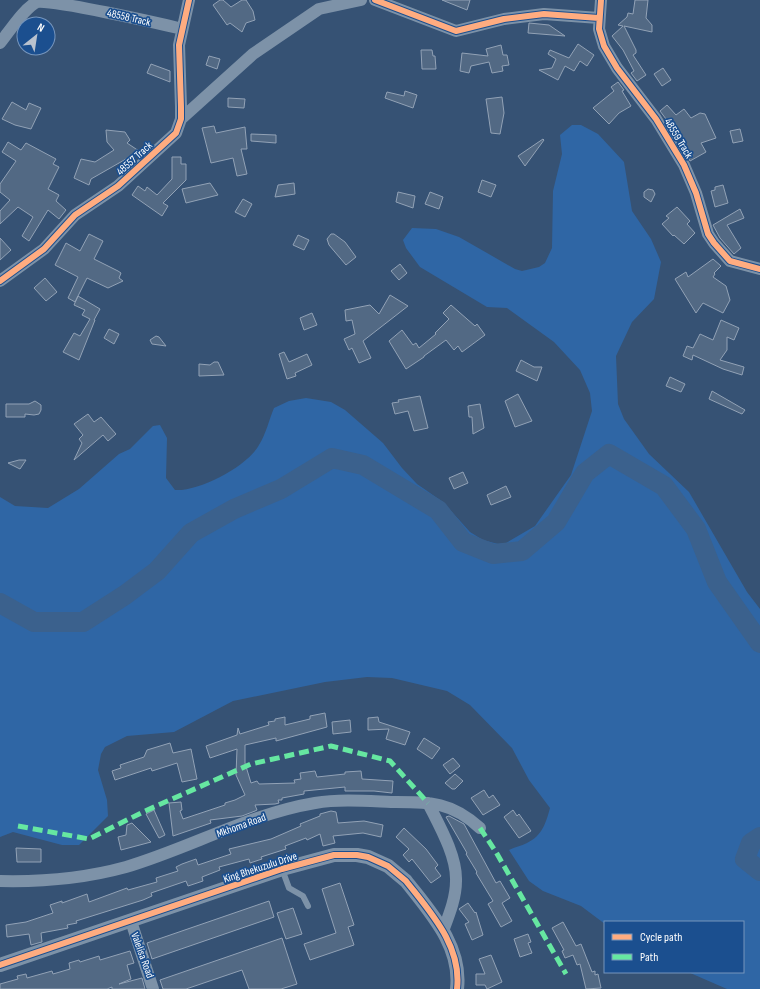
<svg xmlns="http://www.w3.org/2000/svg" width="760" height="989" font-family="'Sofia Sans Condensed',sans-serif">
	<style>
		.green { fill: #2f66a5 }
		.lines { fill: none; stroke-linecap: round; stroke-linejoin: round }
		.river { stroke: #3b618d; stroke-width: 20 }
		.building { fill: #526984; stroke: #92a2b6 }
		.service { stroke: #7d92a8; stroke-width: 6 }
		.minor { stroke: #7d92a8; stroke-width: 12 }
		.tertiary { stroke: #7d92a8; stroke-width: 14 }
		.quiet { stroke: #66e7a1; stroke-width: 5; stroke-dasharray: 10 5; stroke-linecap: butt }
		.cycleway-casing { stroke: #1b4f8f; stroke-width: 8 }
		.cycleway { stroke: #ffac80; stroke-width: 6 }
		.labels { text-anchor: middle; stroke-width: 3.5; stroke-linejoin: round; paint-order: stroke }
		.street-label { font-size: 11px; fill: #fff; stroke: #1b4f8f }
	</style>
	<rect width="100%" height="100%" fill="#365274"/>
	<!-- green -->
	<path class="green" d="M572,125H581L598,134L624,162L632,211L651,239L661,262L654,299L632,322L616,356L618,404L624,419L649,454L689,492L747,592L760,609V989H727L688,972H743V922H605V924L581,906L543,891L529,881L509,850C515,847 521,846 527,843C542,836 546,823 550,808L529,780L512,748L470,705L447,691L392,678L367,677L325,682L233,701L174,732L127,736L105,747L101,754L98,770L107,800L108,816L79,845H62L13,832L0,837V497L15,506L48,508L79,489L119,454L130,449L153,426L160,425L167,438L166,478L175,490C198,492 248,466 259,445C266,434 269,420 274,408L289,401L306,398L331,402L345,410L383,443L402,468L417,484L443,502L470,532L483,540L498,544L506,543L535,526L571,475L592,411L590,393L580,370L554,342L507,308L487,307L420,267L406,248L403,240L412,228L436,229L459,237L515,269L522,271L539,267L545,263L552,248L553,191L562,154L560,135Z"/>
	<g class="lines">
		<!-- river -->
		<path class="river" d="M0,603L34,622H83L125,595L157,571L191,533L234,509L281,489L332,458L363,465L438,510L463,542L493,554L522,551L556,522L585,473L609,454L664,486L696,529L717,582L760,643
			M760,837L751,843L745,859L760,871"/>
	</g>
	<!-- building -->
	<path class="building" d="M220,0H223L231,7L242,0H246L253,11L255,20L246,23L242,32L230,23L227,25L213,5Z
		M442,0H470L467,10Z
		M635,0H648L646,18L652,25V32L624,26L636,50V53L633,55L646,75L637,81L631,73L634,71L623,50L612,36L623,26L618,25L627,17L628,13L633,14Z
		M529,23L549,25L565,36L528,33Z
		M578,44L594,55L587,66L580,61L574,71L565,66L558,80L539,70L552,68L556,59L548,54L550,50L569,58Z
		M501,45L503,55H507L509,65L502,66L503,71L492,73L489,62L471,66L469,73L460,71L462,53L488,56L486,49Z
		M421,50H432L433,56H435L436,69H422Z
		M209,56L220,59L217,69L206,65Z
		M151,64L170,71V82L147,73Z
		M663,68L671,80L662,86L654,74Z
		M618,82L624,90L622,91L631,106L619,113L609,124L593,108L614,91L611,87Z
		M405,91L417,95L413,108L385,98L387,92L404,96Z
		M502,97L504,113L500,134L491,133L486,99Z
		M228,98L245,99L244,108L228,107Z
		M12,102L26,110L29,103L41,108L31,129L15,125L2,119Z
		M667,105L676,115L684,109L691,118L700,113L705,114L716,138L701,143L706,152L690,161L681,144L684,143L660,111Z
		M214,126L216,133L245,127L247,149H241L247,174L237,176L233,158L211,163L202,128Z
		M740,129L743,141L733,143L730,131Z
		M106,130L125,132L130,140L127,143L139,151L129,162L126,159L91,179L89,185L74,178L81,159L95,162L114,150L107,142Z
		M251,134L276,135V143L251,141Z
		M543,139L544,140L525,166L518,156Z
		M8,142L21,150L26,143L56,159L53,164L59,167L48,189L59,195L56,201L66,210L59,219L48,210L29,241L22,236L33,217L18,207L0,224V211L10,200L0,192V184L16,161L2,152Z
		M172,157H181V164H186V180L163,203L168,206L162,216L132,195L138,186L145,191L147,187L157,195L172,179Z
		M482,180L496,185L491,197L478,192Z
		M210,183L218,195L186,203L182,189Z
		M294,183L295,194L275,197L278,185Z
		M723,185L728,203L715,207L711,191L715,190V187Z
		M648,189L653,190L655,194L651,202L644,197V192Z
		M398,192L415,196L413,208L396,202Z
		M430,192L443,197L439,209L425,204Z
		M243,199L252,204L245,217L235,212Z
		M677,207L690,221L687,224L695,233L684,244L674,235L673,236L662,224L669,218L666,216Z
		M740,209L744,218L727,225L741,248L734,254L720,238L713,225Z
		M89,234L103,241L94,259L118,271L121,273L119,278L123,281L108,288L87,278L75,302L68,298L78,277L55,265L66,243L80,251Z
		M331,234H334L345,242L356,257L346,265L329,245L327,239Z
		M298,235L309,240L304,250L293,245Z
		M0,238L11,250L0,260Z
		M713,259L721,266L714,273L715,274L713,277L726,286L730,300L723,313L703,303L696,313L675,279L686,272L688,277Z
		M400,264L407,273L399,280L391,271Z
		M45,278L57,292L46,301L34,288Z
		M390,295L408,306L363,341L371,358L359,363L352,348L349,350L344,339L355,334L352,320L346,321L345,310L370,305L379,314Z
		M78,296L100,309L94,320H95L79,360L63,352L74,333L80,336L90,319L82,315L85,310L74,305Z
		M451,305L475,326L477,324L485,335L462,352L458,346L454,350L446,340L424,356V357L406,369L389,341L402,330L413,345L416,343L419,348L436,334L435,333L449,319L443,313Z
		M312,313L317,325L304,330L300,318Z
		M721,320L739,328L734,340L727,337V350L720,360L744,367L742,375L723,369L693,355L692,360L683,356L687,346L693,348L700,334L713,340Z
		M109,329L119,334L114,344L104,338Z
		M156,336L159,337L166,346L152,344L150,340Z
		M284,352L289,362L307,354L312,365L295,373L296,376L287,379L279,354Z
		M521,360L534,367H542L537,381L516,371Z
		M214,362H218L224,375L199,376V364L210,365Z
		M670,377L685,384L681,392L666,386Z
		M712,391L745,410L742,414L709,399Z
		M518,394L532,421L515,427L505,401Z
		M420,396L428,428L414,431L408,411L395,414L392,403L399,402L398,400Z
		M35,401L41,405V410L39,414L34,415L25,414V417H6V404H29Z
		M480,404L484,428L473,434L472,417H469L468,406Z
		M88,414L94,422L101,417L116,434L108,441L103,435L74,460L82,443L79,439L83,435L74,424Z
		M19,460H26L20,469L8,463Z
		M463,472L468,483L454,489L449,478Z
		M506,486L511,497L491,505L487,495Z
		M325,713L327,727L276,741V738L245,745V763L251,783L257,781L259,784L295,783L294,780L301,779L300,773L315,771L317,777L345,774V772L361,771L362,779L393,781L392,793L374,791H345V787L304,791V794L282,798V800H278L279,803L275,804L255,805L257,810L255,811L242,816L210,820L211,823L173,836L169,803L181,802L182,810L180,811L183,819L225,805V803L235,800L245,795L236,775L237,749L210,758L206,746L237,735L238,728L240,734L269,725L268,722L275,721V719L285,717V725L310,719V716Z
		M378,717L379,722L410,732L405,745L386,739L389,729L368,730V718Z
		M350,720L351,732L333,734L332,722Z
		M424,738L440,748L432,759L417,749Z
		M170,743L173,753L191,749L197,779L182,782L177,763L152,771L151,768L115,780L112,771L121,768L120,765L144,757L147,750Z
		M453,758L460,766L450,774L443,765Z
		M455,774L463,781L455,789H452L445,783Z
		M484,790L489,798L493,795L500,805L483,815L471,798Z
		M154,810L165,835L159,838L146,814Z
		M513,810L517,816L519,814L531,831L519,838L504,817Z
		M331,811L336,812L338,823L364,821L383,825L381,837L363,833L333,836L335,843L323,846L320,834L307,840L306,838L285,846L286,849L261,857L262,859L250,863L249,859L219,867L220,870L202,877L203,881L188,886L186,881L151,893L152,896L143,900L76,921L77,923L67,925L68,928L41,933L42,942L38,943L31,945L29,934L7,937L6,925L26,922L53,913L50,905L62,901V903L87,894L89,902L127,888L128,890L157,882L156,878L178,871L176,867L182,864L196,859L198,865L231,854L229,849L271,839L301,826L300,824L320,816V814Z
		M449,816L464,824L496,883L500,881L510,898L502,903L512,921L501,927L488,904L493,901L476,873L477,872L466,854L467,853L446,817Z
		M132,823L151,842L121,850L118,837L126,835L127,825Z
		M404,828L426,849L438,865L435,868L441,876L431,883L412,859L409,862L403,855L409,849L396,837Z
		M16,848L41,849V862H17Z
		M340,883L354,925L348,927L354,945L310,960L304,944L336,933L322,889Z
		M269,901L274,917L152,959L147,943Z
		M468,903L475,913L476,912L483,935L472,940L465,924L469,922L459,909Z
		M293,908L302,934L286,939L277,913Z
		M563,922L576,946L581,944L592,972L595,971V975L598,974L601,988L586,989L580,964L577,965L573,955L565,958L562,951L564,950L552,928Z
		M528,934L531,942L528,943L532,953L520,957L514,939Z
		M282,938L297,984L281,989H249L242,970L186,989H163L160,980Z
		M130,951L134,963L127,965L131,979L119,984L142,978L145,989H112V987L107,989H0V984L18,979L17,976L26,974L27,978L52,971L53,974L70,969L69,963L79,960L80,962L99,956L100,960Z
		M491,955L502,982L487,989L485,985H476V974H485L479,959Z"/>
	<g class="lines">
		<!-- service -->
		<path class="service" d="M282,869L289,888L303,896L308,906"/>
		<!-- minor -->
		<path class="minor" d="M375,0L456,31L504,19L544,14L599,18
			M601,0L599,29L604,46L617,68L656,119L684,165L696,193L708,234L714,243L730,261L760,269
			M0,43C9,32 24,8 37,2C54,0 158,23 182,29
			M181,119L253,54L319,9L361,0
			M0,281L44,249L75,215L118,186L176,133L181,119V107L179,45L189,0
			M428,803C439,825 457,856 456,881C456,898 449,915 443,931
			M0,881C42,882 86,878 126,867C190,848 249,814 315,803C340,799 366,801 391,802C429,802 451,801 480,828
			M131,921L153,989"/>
		<!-- tertiary -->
		<path class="tertiary" d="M0,965L282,869L334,855H357L368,857L388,866L406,881C431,913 462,946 457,989"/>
		<!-- quiet -->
		<path class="quiet" d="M18,826L89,839L145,811L251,764L331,746L390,761L428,803
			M480,828L496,852L566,974"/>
		<defs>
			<path id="cycleway" d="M375,0L456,31L504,19L544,14L599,18
				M601,0L599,29L604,46L617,68L656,119L684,165L696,193L708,234L714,243L730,261L760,269
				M0,281L44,249L75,215L118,186L176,133L181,119V107L179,45L189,0
				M0,965L282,869L334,855H357L368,857L388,866L406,881C431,913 462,946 457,989"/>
		</defs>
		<!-- cycleway casing -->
		<use href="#cycleway" class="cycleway-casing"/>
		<!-- cycleway -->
		<use href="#cycleway" class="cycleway"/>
	</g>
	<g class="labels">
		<!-- street labels -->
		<g class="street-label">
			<text transform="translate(129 17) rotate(13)" y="4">48558 Track</text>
			<text transform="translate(679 138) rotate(59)" y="4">48559 Track</text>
			<text transform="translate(134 158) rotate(-42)" y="4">48557 Track</text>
			<text transform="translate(241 825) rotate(-20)" y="4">Mkhoma Road</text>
			<text transform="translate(260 867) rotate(-18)" y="4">King Bhekuzulu Drive</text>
			<text transform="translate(143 955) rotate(70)" y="4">Valelisa Road</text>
		</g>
	</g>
	<!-- legend -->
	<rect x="604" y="921" width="140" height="52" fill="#1b4f8f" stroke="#7695bc"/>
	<rect x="612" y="934" width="20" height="6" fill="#ffac80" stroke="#7695bc"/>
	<text x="640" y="941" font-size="12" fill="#ffffff">Cycle path</text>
	<rect x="612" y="954" width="20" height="6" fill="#66e7a1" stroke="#7695bc"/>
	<text x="640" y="961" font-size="12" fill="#ffffff">Path</text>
	<!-- north arrow -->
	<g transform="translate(36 36) rotate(30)"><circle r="19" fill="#1b4f8f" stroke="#7695bc"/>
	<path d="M0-3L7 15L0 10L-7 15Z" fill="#b9c2ce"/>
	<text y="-6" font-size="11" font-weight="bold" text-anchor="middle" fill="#ffffff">N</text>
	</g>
</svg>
